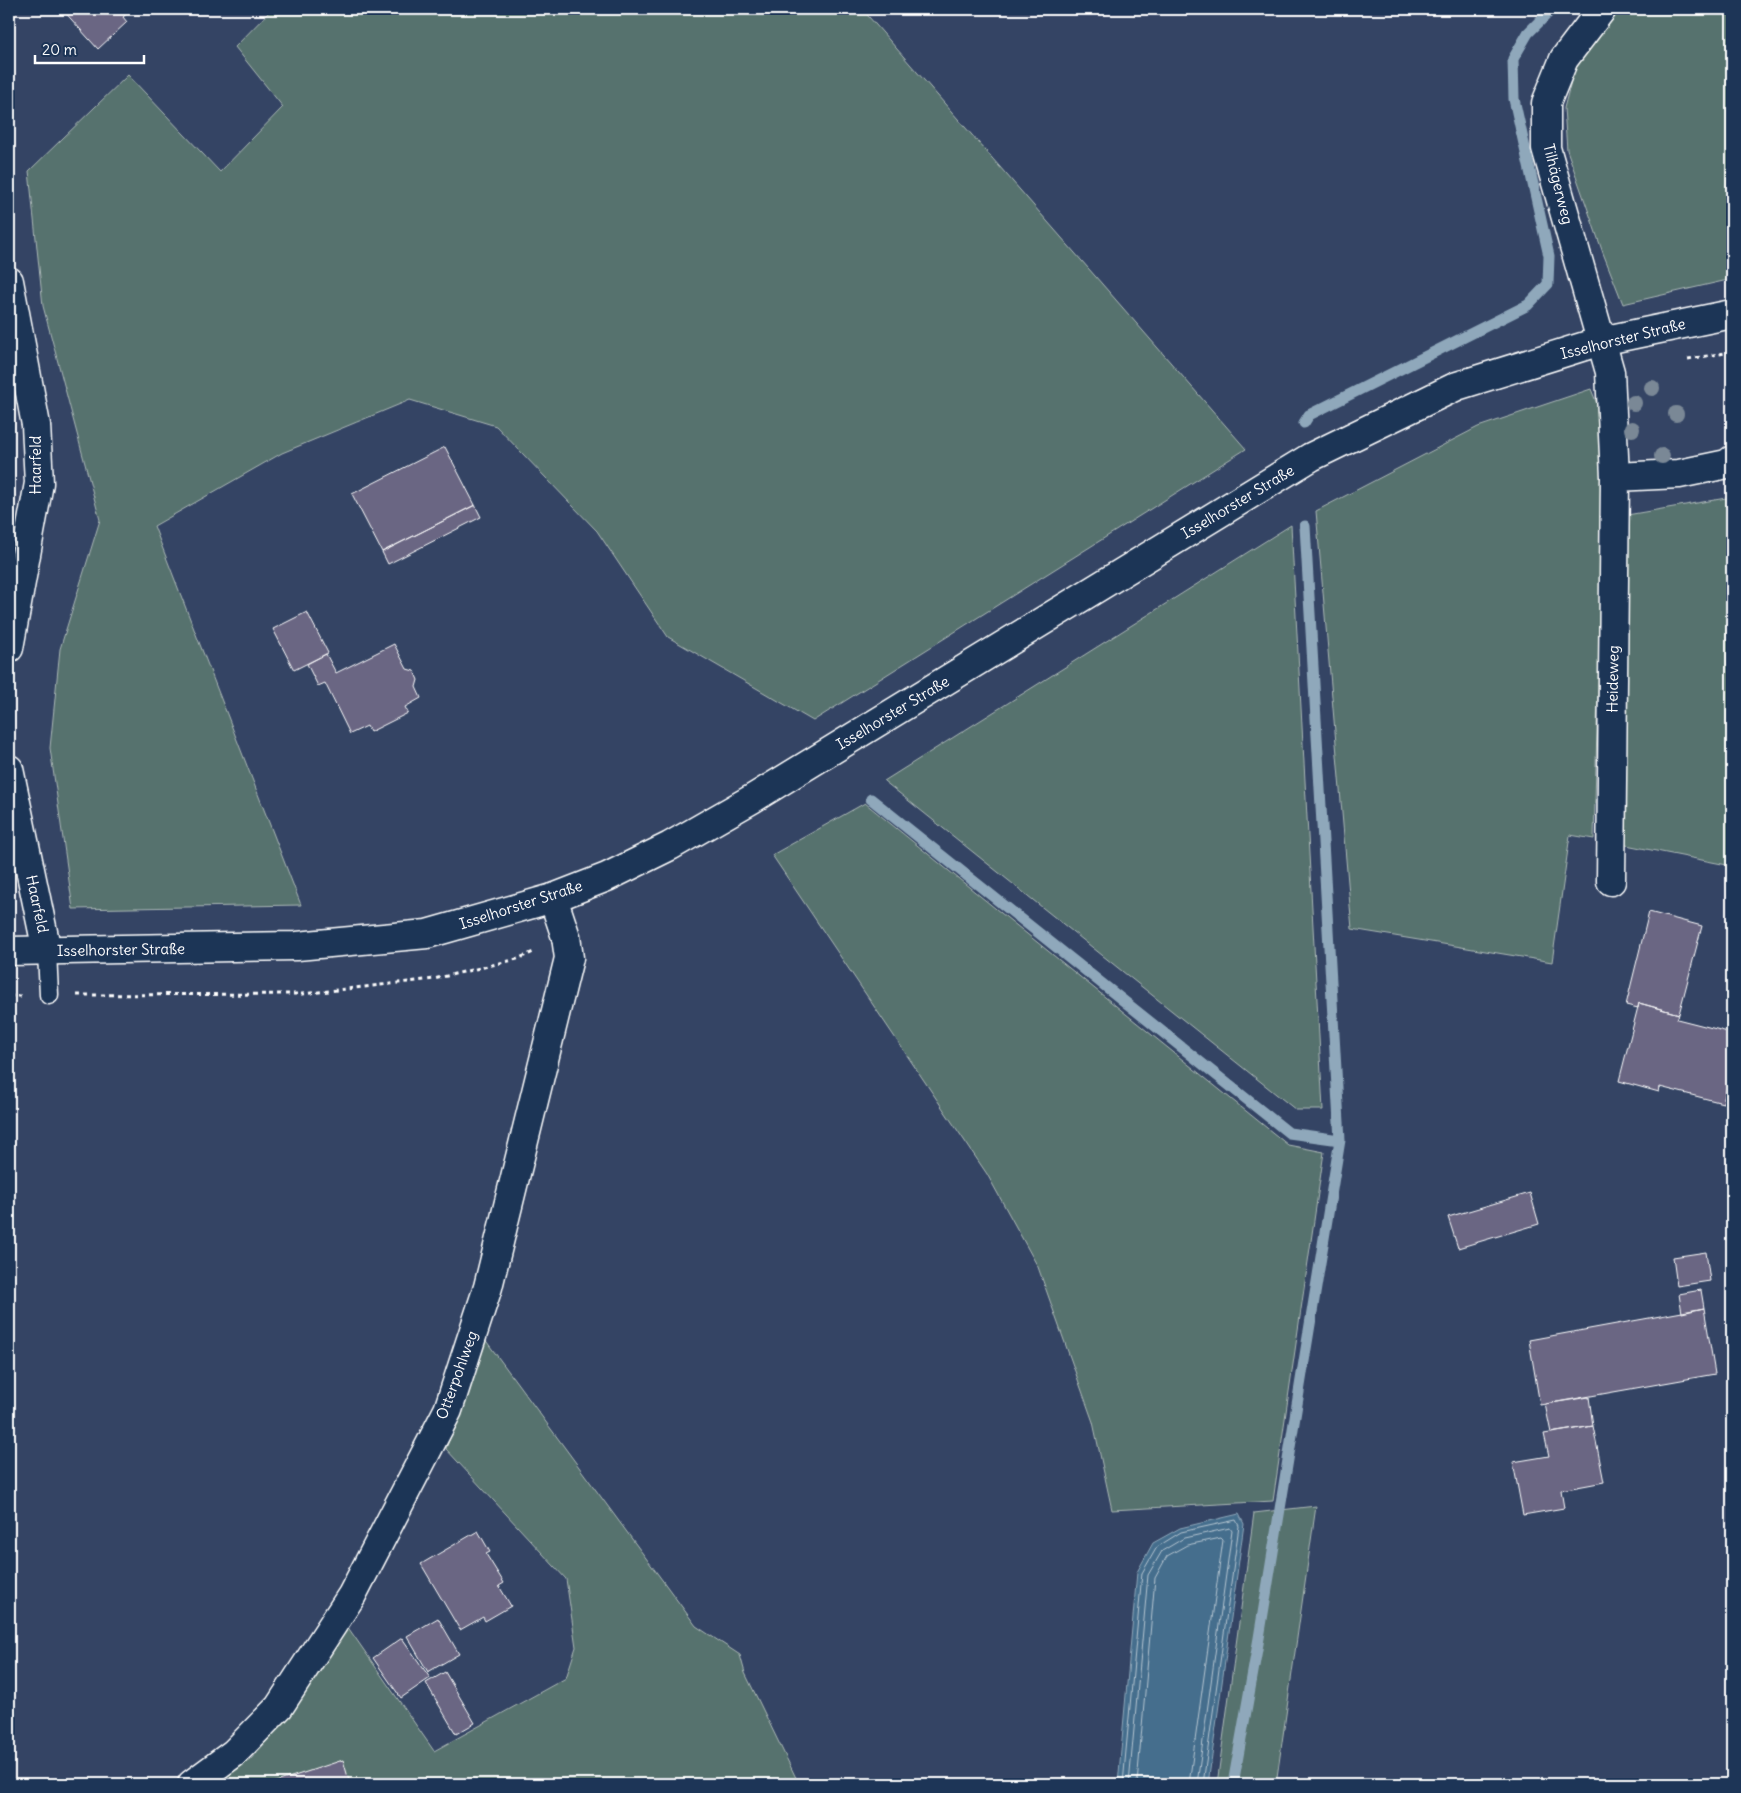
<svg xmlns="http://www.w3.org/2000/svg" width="1741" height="1793" font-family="Delius,sans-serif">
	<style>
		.green { fill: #57726e; stroke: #abb8b6 }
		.water { fill: #456e8d; stroke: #8fa8bb }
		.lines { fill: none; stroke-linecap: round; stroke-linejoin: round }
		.shore { stroke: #b5c5d1; stroke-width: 1 }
		.stream { stroke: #8fa8bb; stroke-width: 11 }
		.building { fill: #6a6683; stroke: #fff }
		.service-casing { stroke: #fff; stroke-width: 21 }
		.minor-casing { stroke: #fff; stroke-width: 31 }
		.tertiary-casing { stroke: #fff; stroke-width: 31 }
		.path { stroke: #fff; stroke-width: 3; stroke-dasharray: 4 4; stroke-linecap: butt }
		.service { stroke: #1d3557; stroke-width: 18 }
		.minor { stroke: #1d3557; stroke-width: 28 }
		.tertiary { stroke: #1d3557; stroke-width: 28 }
		.tree { fill: #7a8896 }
		.labels { text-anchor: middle; stroke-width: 4; stroke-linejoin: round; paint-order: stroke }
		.street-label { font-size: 15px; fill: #fff; stroke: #1d3557 }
	</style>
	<rect width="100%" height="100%" fill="#344464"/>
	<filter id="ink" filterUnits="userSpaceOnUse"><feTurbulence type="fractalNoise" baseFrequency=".02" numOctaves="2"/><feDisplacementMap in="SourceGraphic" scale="10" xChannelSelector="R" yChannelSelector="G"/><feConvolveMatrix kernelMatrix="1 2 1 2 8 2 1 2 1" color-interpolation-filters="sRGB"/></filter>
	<g filter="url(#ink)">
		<!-- green -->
		<path class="green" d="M272,9H862L1246,449L813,721L668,637L597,531L496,426L410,400L282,453L154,526L301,905L73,909L50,748L60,649L100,520L43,306L29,171L128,75L220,172L283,107L235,47Z
			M1623,9H1732V279L1623,304L1603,253L1567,150L1564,108L1576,63L1613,19Z
			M1591,389L1605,424L1594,839L1570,835L1552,962L1352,929L1316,511L1478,427Z
			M1732,497V866L1621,844L1627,515Z
			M1291,525L1323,1110H1296L884,781Z
			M865,803L1288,1145L1324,1152L1273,1501L1112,1510L1093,1422L1038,1267L987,1174L772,855Z
			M484,1338L696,1626L740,1655L745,1673L799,1784H216L250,1760L294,1710L347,1626L434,1751L566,1678L576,1647L566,1579L446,1449Z
			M1316,1506L1276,1784H1217L1254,1513Z"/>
		<!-- water -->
		<path class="water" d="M1239,1514L1244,1524L1208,1784H1118L1137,1572L1153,1543L1180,1528Z"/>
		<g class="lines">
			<!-- shore -->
			<path class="shore" d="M1123,1784L1142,1573L1157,1547L1181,1532L1236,1520L1239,1526L1203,1784
				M1129,1784L1148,1575L1162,1551L1184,1538L1230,1528L1232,1531L1197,1784
				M1137,1784L1155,1578L1167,1556L1187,1545L1221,1538L1223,1540L1189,1784"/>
			<!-- stream -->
			<path class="stream" d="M1304,423L1309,415L1528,305L1548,284L1549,256L1514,99L1513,59L1528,33L1552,9
				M871,799L1289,1133L1340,1140
				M1233,1784L1259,1638L1340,1140L1305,526"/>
		</g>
		<!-- building -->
		<path class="building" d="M62,9H132L123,17L127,22L98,49Z
			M445,447L475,505L382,552L352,494Z
			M475,505L481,517L388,564L382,552Z
			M307,612L328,653L294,670L273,629Z
			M394,644L407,669L414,671L418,680L416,687L421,698L405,707L408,713L370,732L367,726L350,734L325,683L318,686L307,664L326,654L336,673Z
			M1649,912L1702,926L1679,1014L1639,1003L1638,1008L1626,1005Z
			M1639,1003L1679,1014L1677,1019L1732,1033V1064L1723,1103L1660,1087L1659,1092L1619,1081Z
			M1530,1193L1539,1224L1458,1248L1448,1217Z
			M1706,1252L1710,1281L1677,1286L1673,1257Z
			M1701,1290L1704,1308L1682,1313L1679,1294Z
			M1704,1308L1715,1374L1540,1405L1529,1340Z
			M1589,1397L1593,1426L1551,1433L1545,1404Z
			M1593,1426L1604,1482L1561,1490L1564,1508L1523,1515L1513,1462L1549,1456L1544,1434Z
			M478,1531L490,1552L486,1554L504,1583L499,1586L511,1606L485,1621L483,1617L460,1630L421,1564Z
			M438,1618L459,1654L428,1672L407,1636Z
			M402,1638L430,1678L401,1698L373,1658Z
			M445,1672L475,1723L456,1734L426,1683Z
			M343,1760L350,1784H270Z"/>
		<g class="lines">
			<defs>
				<path id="service" d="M47,951L49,995"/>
				<path id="minor" d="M1602,9L1564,59L1546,103V148L1610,372L1615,477L1611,881
					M9,281L36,425L39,483L9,648
					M1615,477L1679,474L1727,464L1732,460
					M9,769L47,951
					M192,1784L234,1753L279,1707L352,1595L448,1410L488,1287L569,958L566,937L553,898"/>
				<path id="tertiary" d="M9,951L297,946L427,934L553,898L607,877L670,846L752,799L1311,457L1457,386L1601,341L1732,314"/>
			</defs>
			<!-- service casing -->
			<use href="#service" class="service-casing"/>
			<!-- minor casing -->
			<use href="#minor" class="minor-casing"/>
			<!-- tertiary casing -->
			<use href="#tertiary" class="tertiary-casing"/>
			<!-- path -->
			<path class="path" d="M1688,359L1732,352
				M77,995L302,994L434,979L517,959L536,951
				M9,996H21"/>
			<!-- service -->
			<use href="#service" class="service"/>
			<!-- minor -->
			<use href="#minor" class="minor"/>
			<!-- tertiary -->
			<use href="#tertiary" class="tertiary"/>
		</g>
		<!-- trees -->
		<g class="tree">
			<circle cx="1652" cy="388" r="8"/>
			<circle cx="1634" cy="403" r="8"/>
			<circle cx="1676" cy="414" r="8"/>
			<circle cx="1632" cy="429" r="8"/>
			<circle cx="1662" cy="456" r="8"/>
		</g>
	</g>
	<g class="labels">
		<!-- street labels -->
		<g class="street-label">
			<text transform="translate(1558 184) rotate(76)" y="5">Tilhägerweg</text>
			<text transform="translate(1623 339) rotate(-14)" y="5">Isselhorster Straße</text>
			<text transform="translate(36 465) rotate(-90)" y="5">Haarfeld</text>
			<text transform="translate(1238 502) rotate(-31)" y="5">Isselhorster Straße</text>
			<text transform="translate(1613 679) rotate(-89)" y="5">Heideweg</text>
			<text transform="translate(893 713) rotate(-31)" y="5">Isselhorster Straße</text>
			<text transform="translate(37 904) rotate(78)" y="5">Haarfeld</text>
			<text transform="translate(521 905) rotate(-18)" y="5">Isselhorster Straße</text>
			<text transform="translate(121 950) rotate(-1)" y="5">Isselhorster Straße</text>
			<text transform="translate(457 1375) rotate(-70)" y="5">Otterpohlweg</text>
		</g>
	</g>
	<!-- margin -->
	<rect width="1741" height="1793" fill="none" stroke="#1d3557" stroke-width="30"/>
	<rect x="15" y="15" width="1711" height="1763" fill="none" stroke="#fff" stroke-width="2" filter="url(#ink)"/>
	<!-- scale -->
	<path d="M35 55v8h109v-8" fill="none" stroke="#ffffff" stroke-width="2.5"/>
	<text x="42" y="55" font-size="15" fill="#ffffff" stroke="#1d3557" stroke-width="4" paint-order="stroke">20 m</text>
</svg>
